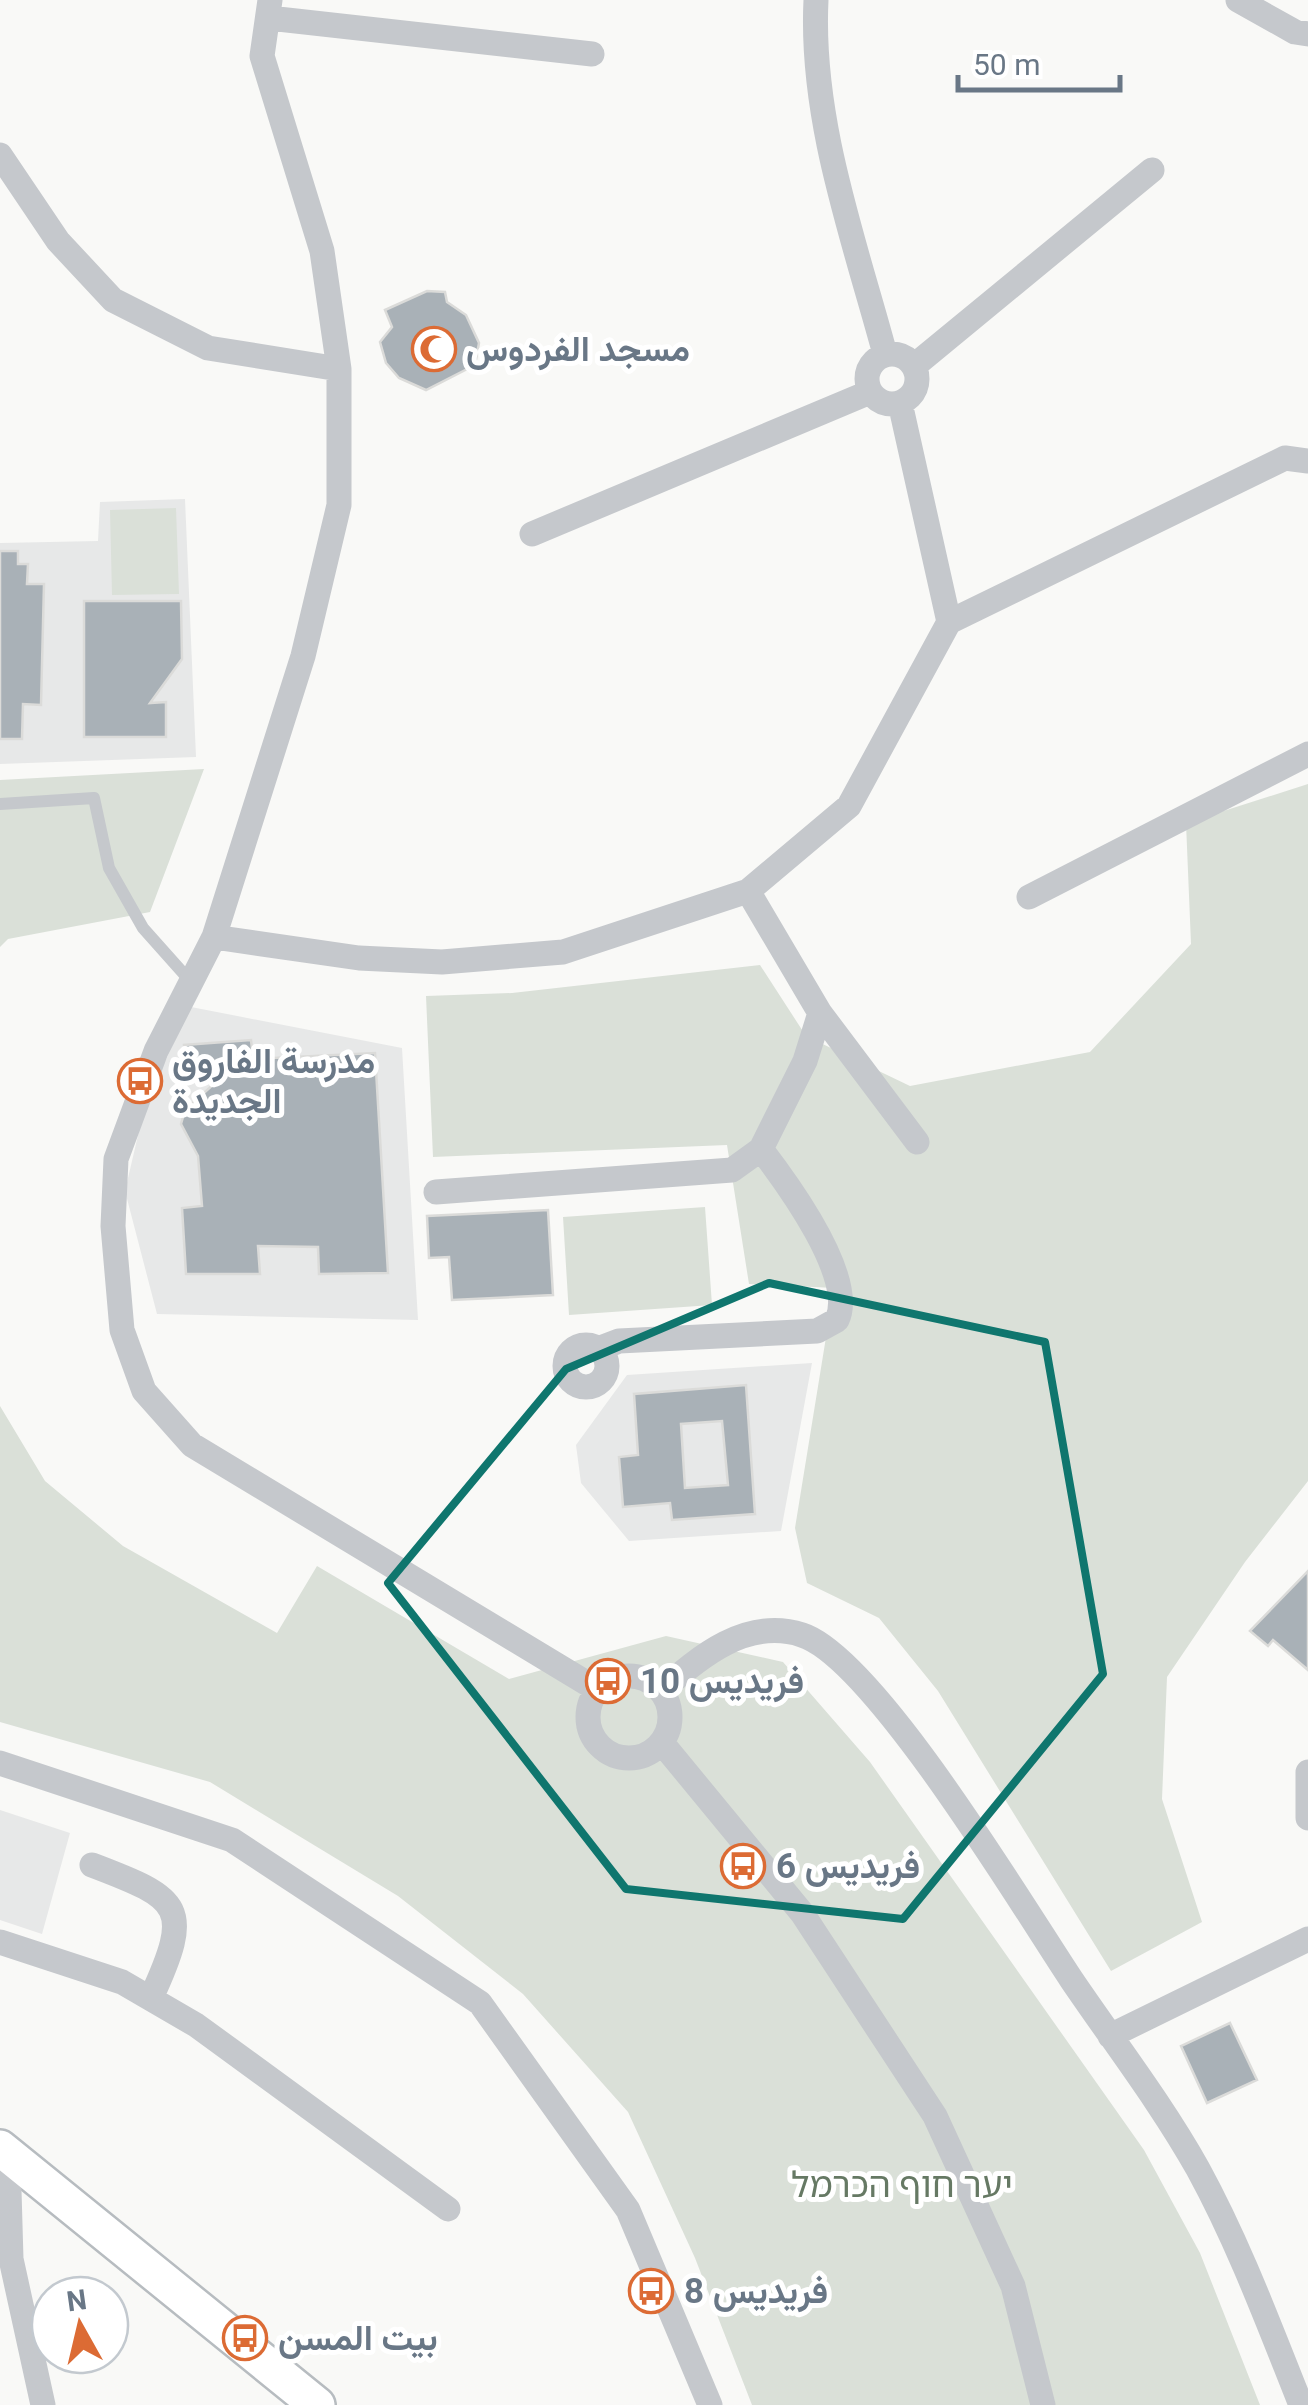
<svg xmlns="http://www.w3.org/2000/svg" width="1308" height="2405" font-family="Roboto,Vazirmatn,'Noto Sans Hebrew',sans-serif">
	<style>
		.built { fill: #e7e8e8 }
		.green { fill: #dae0d8 }
		.building { fill: #a9b1b7; stroke: #dbdbd9; stroke-width: 2.5; fill-rule: evenodd }
		.lines { fill: none; stroke-linecap: round; stroke-linejoin: round }
		.secondary-casing { stroke: #b7bcc0; stroke-width: 40 }
		.lane { stroke: #c5c8cc; stroke-width: 12 }
		.street { stroke: #c5c8cc; stroke-width: 25 }
		.secondary { stroke: #fff; stroke-width: 35 }
		.marked { fill: none; stroke: #0f766e; stroke-width: 8; stroke-linejoin: round }
		.labels { text-anchor: middle; stroke-width: 10; stroke-linejoin: round; paint-order: stroke }
		.poi-label { font-size: 35px; font-weight: bold; fill: #697786; stroke: #fff; text-anchor: start }
		.park-label { font-size: 35px; fill: #667964; stroke: #fff }
	</style>
	<rect width="100%" height="100%" fill="#f9f9f7"/>
	<!-- built -->
	<path class="built" d="M185,499L196,757L0,764V543L98,541L100,502Z
		M191,1007L402,1048L418,1320L157,1314L125,1191L146,1101Z
		M812,1363L781,1531L629,1541L581,1483L576,1445L627,1375Z
		M0,1810L70,1833L42,1934L0,1920Z"/>
	<!-- green -->
	<path class="green" d="M176,508L179,594L112,595L110,510Z
		M204,769L150,912L8,939L0,947V780Z
		M1308,784V1481L1245,1562L1167,1677L1162,1799L1202,1922L1111,1971L938,1691L879,1618L807,1583L795,1528L834,1288L749,1284L727,1145L433,1157L426,996L512,993L760,965L806,1036L910,1086L1090,1052L1191,944L1186,823Z
		M705,1207L712,1305L569,1315L563,1217Z
		M0,1406L45,1481L123,1546L277,1633L317,1566L509,1679L666,1636L783,1662L870,1762L1144,2150L1200,2253L1260,2405H752L695,2258L628,2112L523,1994L398,1896L210,1782L0,1722Z"/>
	<!-- building -->
	<path class="building" d="M427,291L445,292L447,302L466,315L479,343L475,365L426,390L399,378L386,363L380,342L392,327L385,310Z
		M0,551H18V564H28L27,584H44L41,705L23,704L22,739H0Z
		M84,601H181L182,659L150,703L166,702V737H84Z
		M251,1040L252,1049L270,1045L273,1058L375,1053L388,1273L319,1274L318,1247L258,1246L260,1274H186L182,1208L202,1206L198,1156L181,1124L185,1110L215,1083L188,1080L184,1045Z
		M548,1210L553,1295L452,1300L449,1257L429,1258L427,1216Z
		M746,1385L755,1514L672,1520L670,1503L623,1507L619,1457L638,1455L634,1394ZM722,1421L728,1485L685,1488L681,1424Z
		M1308,1571V1670L1273,1640L1268,1646L1250,1631Z
		M1230,2023L1257,2080L1207,2103L1181,2046Z"/>
	<g class="lines">
		<defs>
			<path id="secondary" d="M0,2148L317,2405"/>
		</defs>
		<!-- secondary casing -->
		<use href="#secondary" class="secondary-casing"/>
		<!-- lane -->
		<path class="lane" d="M0,804L94,798L109,868L143,928L192,983"/>
		<!-- street -->
		<path class="street" d="M270,0L262,56L322,251L339,369V505L303,656L214,937L156,1051L116,1159L113,1226L122,1330L144,1391L192,1445L598,1690
			M816,0C810,120 854,239 885,354
			M1238,0L1295,32L1308,34
			M269,18L592,54
			M0,155L58,241L113,300L208,348L339,369
			M867 379a25 25 0 1 1 50 0a25 25 0 1 1-50 0Z
			M914,366L1152,170
			M532,534L870,392
			M949,622L1285,458L1308,461
			M748,891L820,1013L917,1142
			M1029,897L1308,754
			M214,937L359,958L442,962L563,952L748,891L849,806L949,622L900,403
			M436,1192L732,1170L761,1149L805,1061L820,1013
			M565 1366a21 21 0 1 1 42 0a21 21 0 1 1-42 0Z
			M598,1349L619,1341L817,1331L837,1320C857,1278 787,1183 761,1149
			M588 1717a41 41 0 1 1 82 0a41 41 0 1 1-82 0Z
			M661,1691C699,1657 747,1617 802,1635C874,1658 1023,1907 1071,1979C1113,2041 1161,2103 1198,2169C1239,2244 1269,2325 1301,2405
			M662,1743L802,1913L935,2116L1013,2286L1043,2405
			M0,1763L232,1840L480,2003L628,2210L710,2405
			M1308,1772V1818
			M92,1865C182,1899 193,1907 151,1998
			M0,1942L122,1982L196,2025L448,2209
			M1110,2036L1308,1939
			M8,2156L11,2259L43,2405"/>
		<!-- secondary -->
		<use href="#secondary" class="secondary"/>
	</g>
	<!-- marked area -->
	<path class="marked" d="M769,1283L1045,1342L1103,1674L903,1919L626,1889L388,1583L566,1369Z"/>
	<!-- icons -->
	<defs>
		<symbol id="mosque-ring" viewBox="-11 -11 22 22"><circle r="9.5" fill="#fff" stroke="#dc6b34" stroke-width="1.5"/><path d="M3.5-4.9A6 6 0 1 0 3.5 4.9A5 5 0 1 1 3.5-4.9Z" fill="#dc6b34"/></symbol>
		<symbol id="bus-ring" viewBox="-11 -11 22 22"><circle r="9.5" fill="#fff" stroke="#dc6b34" stroke-width="1.5"/><path d="M-5-6H5V4H4V6H2V4H-2V6H-4V4H-5ZM-3.5-4V0h7V-4ZM-3.5 1.2v1.5H-2V1.2ZM2 1.2v1.5H3.5V1.2Z" fill="#dc6b34"/></symbol>
	</defs>
	<g fill-rule="evenodd">
		<use href="#mosque-ring" x="409" y="324" width="50" height="50"/>
		<use href="#bus-ring" x="115" y="1056" width="50" height="50"/>
		<use href="#bus-ring" x="583" y="1656" width="50" height="50"/>
		<use href="#bus-ring" x="718" y="1841" width="50" height="50"/>
		<use href="#bus-ring" x="626" y="2266" width="50" height="50"/>
		<use href="#bus-ring" x="220" y="2313" width="50" height="50"/>
	</g>
	<g class="labels">
		<!-- poi labels -->
		<g class="poi-label">
			<text x="466" y="361">مسجد الفردوس</text>
			<text x="172" y="1073">مدرسة الفاروق<tspan x="172" dy="40">الجديدة</tspan></text>
			<text x="640" y="1693">فريديس 10</text>
			<text x="776" y="1878">فريديس 6</text>
			<text x="684" y="2303">فريديس 8</text>
			<text x="278" y="2350">بيت المسن</text>
		</g>
		<!-- park labels -->
		<g class="park-label">
			<text x="902" y="2197">יער חוף הכרמל</text>
		</g>
	</g>
	<!-- north arrow -->
	<g transform="translate(80 2325) rotate(352)"><circle r="48" fill="#ffffff" stroke="#c3c9cf" stroke-width="2.5"/>
	<path d="M0-8L18 38L0 25L-18 38Z" fill="#dc6b34"/>
	<text y="-15" font-size="28" font-weight="bold" text-anchor="middle" fill="#697786">N</text>
	</g>
	<!-- scale -->
	<path d="M958 75v15h162v-15" fill="none" stroke="#697786" stroke-width="5"/>
	<text x="973" y="75" font-size="30" fill="#697786" stroke="#ffffff" stroke-width="8" paint-order="stroke">50 m</text>
</svg>
